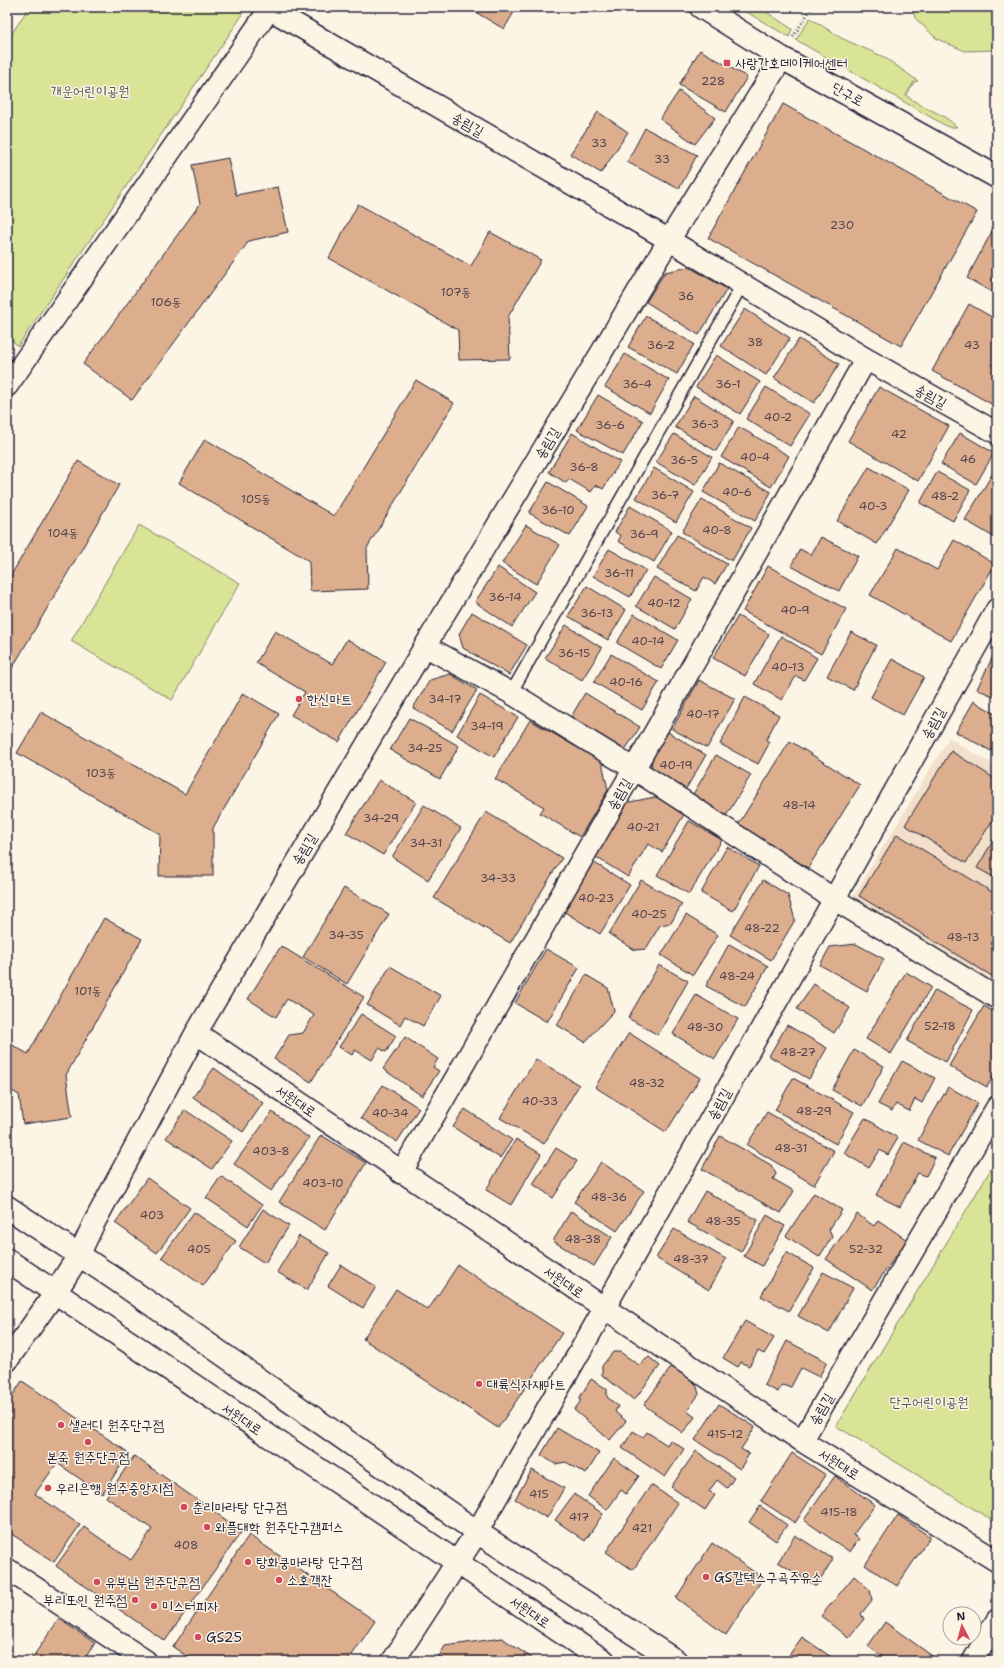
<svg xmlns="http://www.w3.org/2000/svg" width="1004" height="1668" font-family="'Shantell Sans','Poor Story',sans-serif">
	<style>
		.built { fill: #f3e0cb }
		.green { fill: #d9e497; stroke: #7e8369 }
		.building { fill: #ddae8e; stroke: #22223b }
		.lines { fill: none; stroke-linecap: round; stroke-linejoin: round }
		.lane-casing { stroke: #22223b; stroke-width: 14 }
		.street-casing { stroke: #22223b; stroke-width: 24 }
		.secondary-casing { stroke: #22223b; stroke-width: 25 }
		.path { stroke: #22223b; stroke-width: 2.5; stroke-dasharray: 1 3; stroke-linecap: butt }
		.lane { stroke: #fcf5e5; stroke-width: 11 }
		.street { stroke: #fcf5e5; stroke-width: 21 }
		.secondary { stroke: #fcf5e5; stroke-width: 22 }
		.poi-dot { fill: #d1495b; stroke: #fcf5e5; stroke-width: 1.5 }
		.labels { text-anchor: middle; stroke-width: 3; stroke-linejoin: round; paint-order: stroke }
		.number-label { font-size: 12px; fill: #514550 }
		.poi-label { font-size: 14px; fill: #22223b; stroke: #fcf5e5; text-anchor: start }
		.park-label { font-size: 14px; fill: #505252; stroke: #fcf5e5 }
		.street-label { font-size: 14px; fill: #22223b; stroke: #fcf5e5 }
	</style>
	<rect width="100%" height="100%" fill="#fcf5e5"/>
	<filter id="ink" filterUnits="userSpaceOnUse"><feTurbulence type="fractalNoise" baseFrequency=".025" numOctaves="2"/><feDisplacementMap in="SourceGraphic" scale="8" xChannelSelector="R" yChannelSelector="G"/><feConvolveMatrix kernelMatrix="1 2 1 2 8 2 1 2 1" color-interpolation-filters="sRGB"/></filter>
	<g filter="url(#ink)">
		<!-- built -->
		<path class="built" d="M949,738L997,767V988L851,900Z"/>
		<!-- green -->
		<path class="green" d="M29,7H244L241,17L18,346L7,336V41Z
			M738,7H759L792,29L789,37Z
			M912,7H997V50L965,51L937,39L915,18Z
			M810,18L841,38L884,57L918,81L914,82L906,95C922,109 943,112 957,127H948L796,40Z
			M139,525L240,583L172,700L71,641Z
			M997,1159V1523L836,1426Z"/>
		<!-- building -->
		<path class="building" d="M467,7H517L504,29Z
			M700,50L747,77L726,112L679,85Z
			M679,91L715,118L695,144L660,119Z
			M783,104L977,212L901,346L708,238Z
			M598,112L628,132L601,173L570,154Z
			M645,128L697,155L679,189L627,162Z
			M228,158L236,195L278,187L288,232L249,241L132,400L83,364L200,204L192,165Z
			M358,204L471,266L490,232L541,260L508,317L510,359L459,360L458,330L329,258Z
			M997,222V295L967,278Z
			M689,267L727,289L699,335L646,302L665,272Z
			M969,304L997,320V407L932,371Z
			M745,309L790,338L766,375L721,346Z
			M646,316L694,344L677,374L628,347Z
			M799,339L839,364L814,403L774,378Z
			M625,354L669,380L650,413L605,387Z
			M716,355L760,382L740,414L696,387Z
			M416,380L454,403L367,548L368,589L310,591L309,561L179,483L205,439L334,516Z
			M766,387L810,414L790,446L746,419Z
			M879,387L949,426L918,481L848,441Z
			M598,395L643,421L623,455L577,430Z
			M694,396L734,421L716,451L675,427Z
			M739,427L789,456L771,487L721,457Z
			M572,433L620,462L603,489L596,485L591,492L569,479L566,483L549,472Z
			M960,433L994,453L976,484L941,464Z
			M674,434L712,457L695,485L656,462Z
			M78,461L119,485L7,677V582Z
			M719,463L771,492L755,521L703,492Z
			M997,466V539L965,520Z
			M869,467L909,490L877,544L837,521Z
			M654,468L694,492L676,522L636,498Z
			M937,472L970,490L953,521L920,503Z
			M548,482L588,506L570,536L529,513Z
			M702,499L751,528L732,561L682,532Z
			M630,506L672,531L654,562L618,541L621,536L615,532Z
			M526,525L560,545L536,584L502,563Z
			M677,535L727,564L715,584L704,577L696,591L657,569Z
			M821,537L858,556L839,591L791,566L800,549L811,555Z
			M954,540L995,564L951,641L870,595L898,548L937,570Z
			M609,549L646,570L630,597L593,576Z
			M768,566L846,609L821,654L743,611Z
			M498,567L535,592L512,627L475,602Z
			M654,577L692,599L675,629L636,606Z
			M587,586L626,610L608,640L568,616Z
			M472,612L527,645L509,675L463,648L459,634Z
			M634,614L678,640L661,669L617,643Z
			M738,616L769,634L745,676L713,658Z
			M566,625L602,648L582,680L545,658Z
			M275,631L332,664L347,639L386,662L339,742L291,715L305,692L256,663Z
			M851,632L876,645L853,690L827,676Z
			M781,636L817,658L804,680L796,676L782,700L754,684Z
			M996,650H997V698L977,689Z
			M611,654L659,682L642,710L594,682Z
			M892,659L924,677L903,715L871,697Z
			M450,674L477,690L452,731L413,708L430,680Z
			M699,680L735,699L707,748L672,729Z
			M243,693L279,714L213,828V876H159L160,834L17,753L41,712L185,794Z
			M585,693L640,727L625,750L571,717Z
			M480,695L518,717L494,757L457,735Z
			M745,697L779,715L766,740L770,742L758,764L720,744Z
			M974,701L997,715V741L991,751L956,732Z
			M409,718L459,746L440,779L390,750Z
			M530,720L602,762L608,790L580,837L540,813L544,807L495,779Z
			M668,732L706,755L684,792L651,772L652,758Z
			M790,741L860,785L808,868L738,825Z
			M951,751L997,780V813L966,863L905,825Z
			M716,755L751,775L726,816L692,796Z
			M379,780L416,802L383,855L346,833Z
			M660,796L686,811L662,852L648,844L628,877L594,856L625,803Z
			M424,805L461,828L428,880L392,857Z
			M486,812L562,858L510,943L434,898Z
			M689,821L722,840L689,894L657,875Z
			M897,834L997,895V979L859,896Z
			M997,834V879L977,868Z
			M727,847L759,866L733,911L701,893Z
			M593,862L630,885L600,934L563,911Z
			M641,880L682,904L671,923L660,925L646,949L635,950L609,934Z
			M763,880L788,895L795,920L771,960L730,935Z
			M344,888L389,914L347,984L303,957Z
			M686,915L718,935L693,975L661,955Z
			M104,918L142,939L66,1075L72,1117L23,1124L19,1095L7,1088V1042L28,1054Z
			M729,944L768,966L745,1007L706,986Z
			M856,944L884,959L867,991L820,965L830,947Z
			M281,946L364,997L311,1082L274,1059L289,1035L303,1033L314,1015L287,999L276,1017L248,999Z
			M546,949L579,968L547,1022L515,1003Z
			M659,965L688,981L658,1035L628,1018Z
			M390,966L441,996L423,1026L405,1016L400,1025L367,1005Z
			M906,972L931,987L891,1054L866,1039Z
			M586,975L608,988L614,1011L585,1042L557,1025Z
			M814,984L850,1008L834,1033L797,1009Z
			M935,990L973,1010L946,1062L907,1041Z
			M696,995L738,1019L715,1059L673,1034Z
			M984,1006L997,1014V1070L987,1087L949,1066Z
			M361,1014L396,1036L386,1052L379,1048L372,1060L355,1050L352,1055L339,1047Z
			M787,1025L827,1048L809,1079L769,1056Z
			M629,1033L700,1078L666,1132L595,1087Z
			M405,1037L438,1059L433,1067L439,1071L422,1096L383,1069Z
			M854,1050L884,1066L862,1106L832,1090Z
			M536,1059L579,1085L544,1144L500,1118Z
			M902,1061L935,1078L922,1103L915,1099L909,1111L896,1104L892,1111L878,1104Z
			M214,1068L263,1103L243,1132L193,1097Z
			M793,1078L854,1112L836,1144L775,1110Z
			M383,1085L419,1108L397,1142L361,1118Z
			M948,1087L978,1103L948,1156L918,1140Z
			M465,1109L512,1140L500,1158L453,1127Z
			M185,1110L232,1141L212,1169L166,1138Z
			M272,1112L309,1138L271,1191L234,1164Z
			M767,1112L834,1151L814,1185L747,1145Z
			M865,1118L898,1138L888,1155L880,1150L869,1168L844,1153Z
			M321,1135L366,1163L325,1230L279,1202Z
			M720,1136L771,1165L776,1174L773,1179L794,1191L781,1213L702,1169Z
			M516,1139L541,1154L511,1205L486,1190Z
			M904,1142L935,1158L926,1176L918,1173L900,1207L876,1195Z
			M556,1148L577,1161L553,1198L533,1184Z
			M601,1162L644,1191L617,1231L574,1202Z
			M221,1176L262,1205L248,1226L206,1198Z
			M147,1178L190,1208L157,1253L115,1223Z
			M705,1191L758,1220L741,1252L687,1222Z
			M814,1193L842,1210L829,1230L832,1237L819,1257L786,1236Z
			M263,1209L289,1226L265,1263L239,1247Z
			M571,1211L612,1237L594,1266L553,1241Z
			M194,1212L236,1241L203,1286L162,1257Z
			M857,1214L874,1226L878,1220L907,1240L872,1290L826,1259Z
			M767,1215L785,1226L762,1266L744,1256Z
			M674,1229L726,1259L709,1290L656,1258Z
			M299,1236L329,1253L307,1290L277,1272Z
			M786,1252L814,1268L789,1311L761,1296Z
			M341,1265L376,1287L363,1308L328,1286Z
			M458,1265L562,1333L498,1428L363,1339L396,1289L428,1310Z
			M823,1272L853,1288L829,1333L798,1316Z
			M745,1321L774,1338L764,1354L758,1351L749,1366L741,1362L738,1367L723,1358Z
			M787,1341L827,1362L819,1377L801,1368L791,1387L782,1385L778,1392L764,1385Z
			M613,1352H620L639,1365L649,1357L660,1366L634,1400L602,1375V1366Z
			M672,1366L696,1384L699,1394L687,1411L695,1417L683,1433L644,1405Z
			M591,1379L607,1389V1397L618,1406L615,1412L626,1421L610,1440L574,1410L580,1402V1397Z
			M22,1381L129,1453L102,1494L57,1463L35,1494L80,1525L54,1562L7,1531V1404Z
			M719,1404L755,1427L741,1449L749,1454L740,1469L695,1440Z
			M557,1428L599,1453L586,1474L566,1462L555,1464L541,1455Z
			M633,1431L643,1437L647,1432L667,1445L670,1440L684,1449L665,1477L622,1448Z
			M696,1451L734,1478L727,1488L717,1480L709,1491L715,1495L705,1510L671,1487Z
			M792,1453L826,1475L795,1523L761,1501Z
			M134,1456L242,1531L165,1641L56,1566L84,1527L131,1560L152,1529L106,1497Z
			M614,1458L639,1476L626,1494L621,1490L607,1510L588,1496Z
			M532,1470L564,1488L547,1518L515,1499Z
			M835,1476L875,1505L853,1535L859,1539L850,1552L804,1520Z
			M651,1485L678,1503L633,1570L606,1552Z
			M574,1494L603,1514L585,1541L555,1520Z
			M760,1506L787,1525L776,1541L749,1522Z
			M898,1515L930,1537L897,1586L865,1565Z
			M249,1535L375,1621L348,1661H194L173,1647Z
			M795,1535L833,1559L816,1586L778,1562Z
			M712,1543L763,1578L726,1635L676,1598Z
			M854,1576L870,1590L872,1600L861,1614L864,1619L848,1638L821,1616Z
			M59,1619L95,1643L83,1661H30Z
			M885,1622L935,1658L933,1661H888L868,1646Z
			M802,1637L837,1661H785Z
			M502,1638L536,1661H436L445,1646Z"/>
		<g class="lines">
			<defs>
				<path id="lane" d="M511,693L743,283"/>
				<path id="street" d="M266,7L669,240L866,359L997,433
					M7,386L271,7
					M425,646L511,693L634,769L834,899L997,998
					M196,1033L802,1441L997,1561
					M401,1173L634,769L866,359
					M79,1255L94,1223L196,1033L425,646L669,240L782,58
					M7,1361L55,1293
					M802,1441L997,1107
					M477,1532L604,1309L997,609
					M7,1569L146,1661
					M973,1661L997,1620"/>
				<path id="secondary" d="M701,7L782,58L997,177
					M7,1207L115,1279L477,1532L676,1661
					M7,1260L604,1661
					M55,1293L79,1255
					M393,1661L477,1532"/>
			</defs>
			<!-- lane casing -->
			<use href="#lane" class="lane-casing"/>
			<!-- street casing -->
			<use href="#street" class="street-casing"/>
			<!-- secondary casing -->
			<use href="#secondary" class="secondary-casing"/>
			<!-- path -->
			<path class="path" d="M793,37L812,7"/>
			<!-- lane -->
			<use href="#lane" class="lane"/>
			<!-- street -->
			<use href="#street" class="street"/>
			<!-- secondary -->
			<use href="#secondary" class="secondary"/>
		</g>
	</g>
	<!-- markers -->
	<g class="poi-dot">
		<rect x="723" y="59" width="8" height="8" rx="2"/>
		<circle cx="299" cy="699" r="4"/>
		<circle cx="479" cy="1384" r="4"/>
		<circle cx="61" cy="1425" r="4"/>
		<circle cx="88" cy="1442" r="4"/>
		<circle cx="48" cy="1488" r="4"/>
		<circle cx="184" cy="1507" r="4"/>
		<circle cx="207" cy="1527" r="4"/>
		<circle cx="248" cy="1562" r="4"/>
		<circle cx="706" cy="1577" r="4"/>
		<circle cx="279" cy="1580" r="4"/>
		<circle cx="97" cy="1582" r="4"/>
		<circle cx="135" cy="1600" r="4"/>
		<circle cx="154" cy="1606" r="4"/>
		<circle cx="198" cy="1637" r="4"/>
	</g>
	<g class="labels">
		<!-- number labels -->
		<g class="number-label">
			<text x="713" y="85">228</text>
			<text x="599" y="147">33</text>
			<text x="662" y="163">33</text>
			<text x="842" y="229">230</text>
			<text x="456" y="296">107동</text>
			<text x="686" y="300">36</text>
			<text x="166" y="306">106동</text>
			<text x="755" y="346">38</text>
			<text x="661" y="349">36-2</text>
			<text x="972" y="349">43</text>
			<text x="637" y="388">36-4</text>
			<text x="728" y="388">36-1</text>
			<text x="778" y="421">40-2</text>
			<text x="705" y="428">36-3</text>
			<text x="610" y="429">36-6</text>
			<text x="899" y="438">42</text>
			<text x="755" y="461">40-4</text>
			<text x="968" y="463">46</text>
			<text x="684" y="464">36-5</text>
			<text x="584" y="471">36-8</text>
			<text x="737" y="496">40-6</text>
			<text x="665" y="499">36-7</text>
			<text x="945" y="500">48-2</text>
			<text x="256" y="503">105동</text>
			<text x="873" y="510">40-3</text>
			<text x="558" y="514">36-10</text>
			<text x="717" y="534">40-8</text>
			<text x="63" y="537">104동</text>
			<text x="644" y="538">36-9</text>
			<text x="619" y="577">36-11</text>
			<text x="505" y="601">36-14</text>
			<text x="664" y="607">40-12</text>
			<text x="795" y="614">40-9</text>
			<text x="597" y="617">36-13</text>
			<text x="648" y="645">40-14</text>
			<text x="574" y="657">36-15</text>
			<text x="788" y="671">40-13</text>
			<text x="626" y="686">40-16</text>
			<text x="445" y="703">34-17</text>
			<text x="703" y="718">40-17</text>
			<text x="487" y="730">34-19</text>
			<text x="425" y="752">34-25</text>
			<text x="676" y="769">40-19</text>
			<text x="101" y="777">103동</text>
			<text x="799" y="809">48-14</text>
			<text x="381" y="822">34-29</text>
			<text x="643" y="831">40-21</text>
			<text x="426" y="847">34-31</text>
			<text x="498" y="882">34-33</text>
			<text x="596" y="902">40-23</text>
			<text x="649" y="918">40-25</text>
			<text x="762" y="932">48-22</text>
			<text x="346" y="939">34-35</text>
			<text x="963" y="941">48-13</text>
			<text x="737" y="980">48-24</text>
			<text x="88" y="995">101동</text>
			<text x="940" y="1030">52-18</text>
			<text x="705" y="1031">48-30</text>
			<text x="798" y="1056">48-27</text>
			<text x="647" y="1087">48-32</text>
			<text x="540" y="1105">40-33</text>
			<text x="814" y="1115">48-29</text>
			<text x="390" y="1117">40-34</text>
			<text x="791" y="1152">48-31</text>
			<text x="271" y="1155">403-8</text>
			<text x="323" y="1187">403-10</text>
			<text x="609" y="1201">48-36</text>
			<text x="152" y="1219">403</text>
			<text x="723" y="1225">48-35</text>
			<text x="583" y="1243">48-38</text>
			<text x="199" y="1253">405</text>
			<text x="866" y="1253">52-32</text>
			<text x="691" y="1263">48-37</text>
			<text x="725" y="1438">415-12</text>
			<text x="539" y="1498">415</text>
			<text x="839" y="1516">415-18</text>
			<text x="579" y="1521">417</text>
			<text x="642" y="1532">421</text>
			<text x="186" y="1549">408</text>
		</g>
		<!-- poi labels -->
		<g class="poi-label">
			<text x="735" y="68">사랑간호데이케어센터</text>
			<text x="307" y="704">한신마트</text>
			<text x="487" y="1389">대륙식자재마트</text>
			<text x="69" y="1430">샐러디 원주단구점</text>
			<text x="88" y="1462" text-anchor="middle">본죽 원주단구점</text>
			<text x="56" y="1493">우리은행 원주중앙지점</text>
			<text x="192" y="1512">춘리마라탕 단구점</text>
			<text x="215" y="1532">와플대학 원주단구캠퍼스</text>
			<text x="256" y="1567">탕화쿵마라탕 단구점</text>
			<text x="714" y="1582">GS칼텍스구곡주유소</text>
			<text x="287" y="1585">소호객잔</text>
			<text x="105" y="1587">유부남 원주단구점</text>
			<text x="127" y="1605" text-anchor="end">부리또인 원주점</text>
			<text x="162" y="1611">미스터피자</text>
			<text x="206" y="1642">GS25</text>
		</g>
		<!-- park labels -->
		<g class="park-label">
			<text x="90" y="96">개운어린이공원</text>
			<text x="929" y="1407">단구어린이공원</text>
		</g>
		<!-- street labels -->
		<g class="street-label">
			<text transform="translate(848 94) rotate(29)" y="5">단구로</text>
			<text transform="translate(468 124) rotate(30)" y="5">송림길</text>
			<text transform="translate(931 396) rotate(29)" y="5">송림길</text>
			<text transform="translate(547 443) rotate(-59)" y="5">송림길</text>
			<text transform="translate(933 723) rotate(-61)" y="5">송림길</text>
			<text transform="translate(619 794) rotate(-60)" y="5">송림길</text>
			<text transform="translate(304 849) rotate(-59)" y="5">송림길</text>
			<text transform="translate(296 1101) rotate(34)" y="5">서원대로</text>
			<text transform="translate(719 1104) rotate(-61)" y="5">송림길</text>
			<text transform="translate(564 1282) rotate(34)" y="5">서원대로</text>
			<text transform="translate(821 1409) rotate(-60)" y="5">송림길</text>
			<text transform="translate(242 1419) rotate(34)" y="5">서원대로</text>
			<text transform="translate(839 1464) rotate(32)" y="5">서원대로</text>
			<text transform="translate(530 1612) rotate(34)" y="5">서원대로</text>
		</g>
	</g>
	<!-- margin -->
	<rect width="1004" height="1668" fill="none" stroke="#fcf5e5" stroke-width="24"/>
	<rect x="12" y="12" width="980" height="1644" fill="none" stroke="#22223b" stroke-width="1.5" filter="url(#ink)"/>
	<!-- north arrow -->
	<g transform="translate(962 1626) rotate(354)"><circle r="19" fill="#fcf5e5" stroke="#a5a1a1"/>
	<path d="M0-3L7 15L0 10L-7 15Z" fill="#d1495b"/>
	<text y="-6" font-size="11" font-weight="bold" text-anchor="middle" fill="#22223b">N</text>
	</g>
</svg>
